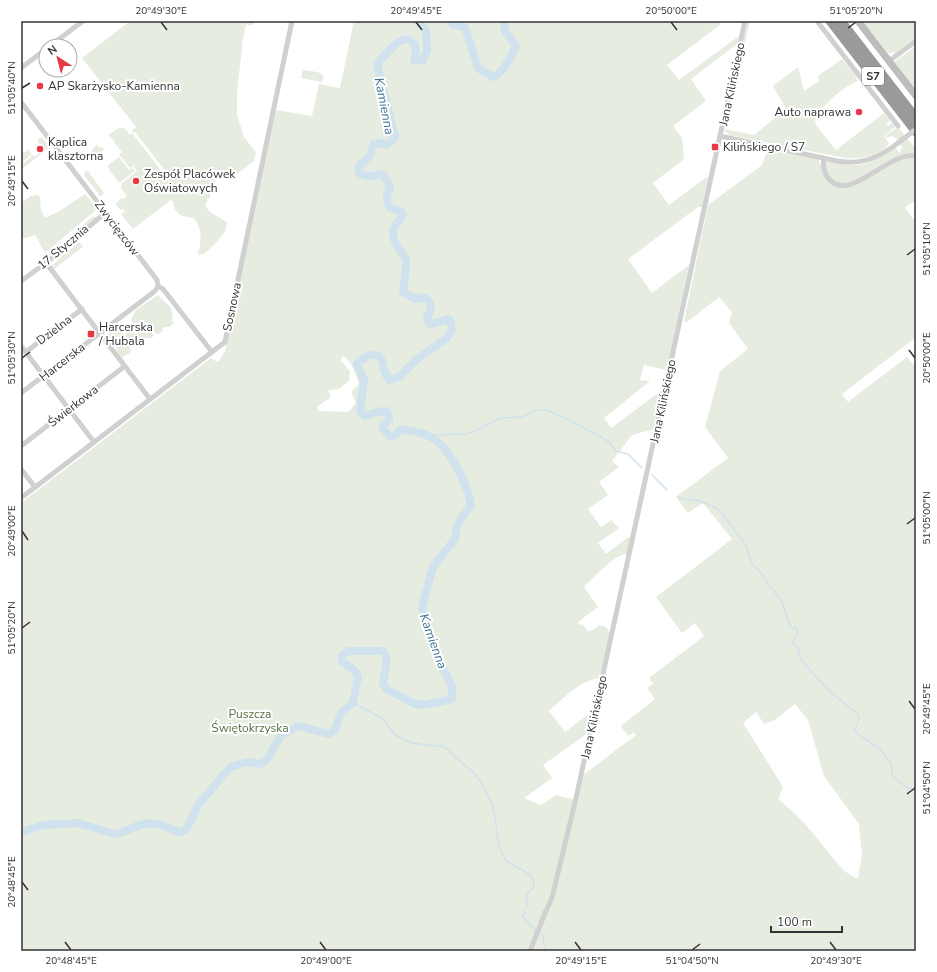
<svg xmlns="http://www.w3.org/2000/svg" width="937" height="972" font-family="'Nunito Sans',sans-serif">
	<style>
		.green { fill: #e6ecdf; fill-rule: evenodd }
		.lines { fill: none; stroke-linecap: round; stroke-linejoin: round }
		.stream { stroke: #cfe2ee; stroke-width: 1.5 }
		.river { stroke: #cfe2ee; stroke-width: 8 }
		.street { stroke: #d0d0d0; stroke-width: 5 }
		.secondary { stroke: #bdbdbd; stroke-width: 7 }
		.highway { stroke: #9a9a9a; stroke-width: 9 }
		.street-bridge { stroke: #d0d0d0; stroke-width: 5 }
		.ticks { fill: none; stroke: #333; stroke-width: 1.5 }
		.poi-dot { fill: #e63946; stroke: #fff; stroke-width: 1.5 }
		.labels { text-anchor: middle; stroke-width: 4; stroke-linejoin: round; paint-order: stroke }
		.shield { fill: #fff; stroke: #707070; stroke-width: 1 }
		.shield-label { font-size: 11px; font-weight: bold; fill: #333 }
		.street-label { font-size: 12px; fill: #333; stroke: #fff }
		.poi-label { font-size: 12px; fill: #333; stroke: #fff; text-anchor: start }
		.park-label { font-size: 12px; fill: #56703f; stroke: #fff }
		.water-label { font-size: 13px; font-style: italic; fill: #3f7597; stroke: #fff }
		.neatline { fill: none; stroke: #333; stroke-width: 1.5 }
		.ticks-label { font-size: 10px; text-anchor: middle; fill: #333 }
	</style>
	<rect width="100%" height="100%" fill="#fff"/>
	<!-- green -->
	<path class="green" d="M130,21H255L253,25H246L243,38L237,92V115L244,137L256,152L254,161L237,174L219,177L213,184L210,197L205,205L210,212L227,222L225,232L214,245L205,253L198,255C201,240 203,231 194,218C179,216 175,214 172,199L133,229L121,214L124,213V211L123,209L120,210L115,203L117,202L119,204L118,201L120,200L122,202L120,199L123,198L124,199L127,196L120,187L122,186L121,184L137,171L134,167L136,164L130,168L119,154L122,152L114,142L115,141L109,136V134L119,128H124L130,135L132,133L163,173L166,172L135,132L133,133L132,131L136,127L82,58Z
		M354,21H719L721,24L667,65L679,80L739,36L738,43L691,79L706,101L673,126L682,138L684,159L653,183L669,205L708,176L702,207H698L628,259L652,293L689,265L667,370L644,365L640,380L650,381L604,418L611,428L662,390L654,429L632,435L612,461L619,467L599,482L608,495L588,509L601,527L611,520L619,528L598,543L606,554L627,538L631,537L627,554C615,553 593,579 584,587L598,607L578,622L580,625L582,624L588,631L593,630L599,625L606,627L610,633L599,678C579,681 564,698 549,711L565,732L590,713L585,735L543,765L552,778L524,798L541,805L556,795L576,800L583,775L636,735L634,732L628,736L621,726L655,699L647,688L653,684L649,678L704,636L695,623L682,633L656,597L732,539L703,503L688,513L676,497L728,458L705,427L720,371L748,349L729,323L732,312L719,297L687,322L684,321L708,205L762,165L768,148L818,159L828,181L836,186L842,187L901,159L906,158H916V201L906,206L905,208L916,222V337L842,394L848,402L907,357L913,364L916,362V951H21V503L211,358L217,362L219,361L225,351L226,345L276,110L312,116L319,84L340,88ZM343,356C353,363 355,373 359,384L351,392L356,402L349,412L318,411V406L331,397L328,390L339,389L349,381L350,371L341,361ZM795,704L808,720L824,776L859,824L862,854L858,879L844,871L806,825L791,810L778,799L783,787L743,723L756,712L764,724L775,720Z
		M748,21H750L744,47L742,46Z
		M862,21H916V38L895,53L894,52L889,54Z
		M916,46V92L894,62Z
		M842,59L857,77L856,78L858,81C843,87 822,105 815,120L816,125L836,150L884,113L890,120L886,125L888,126L892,123L895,127L884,136L889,143C880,157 860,159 845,158L730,135L724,130V129L754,135L786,109L773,86L798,67L804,91L819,81L818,76Z
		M303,70C311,72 318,70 324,76L322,82L301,78Z
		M898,127L916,149V155L911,154L850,183H838L830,178L825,168L826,163L827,162C833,162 840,164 846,165C865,167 880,159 895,148L900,153L902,147L897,139L892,136L887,138L885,136Z
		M42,137L50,147L21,170V165L33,155L34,157L44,150L37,140Z
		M97,145L100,148L102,147L104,150L100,153L101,155L97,158L91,150Z
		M27,149L32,154L21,163V155L24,152H27L26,150Z
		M119,157L129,170L133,168L135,171L119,183L107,166Z
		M86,171H88L104,193L102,196H100L84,175Z
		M85,194L97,208L96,210L45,253L35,235L21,239V203L31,196L37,195L40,197L41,210L45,218L61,210Z
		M92,217H96L65,243L63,242Z
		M79,242L83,247L54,269L68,287H66L51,266Z
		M158,295C167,306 174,304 172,321L174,323L169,327H163V331L158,334H156L150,327H147L148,330L154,335L152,338H140L136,340V338H133V342L130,346L131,351L130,353L125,355L122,358L118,353L116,346L110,344L106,337L111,327L120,324L122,326L124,332L122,336L119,337L116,335V338L118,340L126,335C127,331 124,329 125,324L128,325L130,327H134L135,326L131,320L136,310Z"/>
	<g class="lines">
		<!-- stream -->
		<path class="stream" d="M539,410H547L565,418L603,438L610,443L616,451L628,454L642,468
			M427,435L466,434L475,431L500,418L521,417L536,410
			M652,475L667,490
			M678,497L682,499L697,500L714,507L722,513L745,544L753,565L764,576L768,585L772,589
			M774,591L782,602L790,626L792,629L796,627C800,632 794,638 792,643L798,648L800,658L803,662L828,690L859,715L858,722L854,731C860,736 868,739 872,745L877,746L891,763L892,776L905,786L916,791
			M353,703L382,718L395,735L409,742L425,745L444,746C450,752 455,758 462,763C466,766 471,769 474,773C481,781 488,795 492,805C498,822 495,843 505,859C511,868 550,875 527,894V907
			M525,912L522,917L536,930
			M539,933L543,936L545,951"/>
		<!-- river -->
		<path class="river" d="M451,21L453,25L465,27L478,68L493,77C502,75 512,55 516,46L505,31L504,21
			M21,832L44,825L78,823L114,834C121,834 128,830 135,827C153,819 163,825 180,833L187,828L199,804L226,772L231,767L244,763L250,762L259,764L264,762L268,758L281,735L298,726L329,734L335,730L341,713L353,703L358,677L355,671L342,661V655L348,651H382C391,658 384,673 383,683L386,689L415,704L424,705L452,699V686L436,655L422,607L433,567L455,539L457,526L461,518L471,505C467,482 449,445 427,435C420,432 410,431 402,429L394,436L391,437L383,429V425L389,420V415L386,411L377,412L365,416L360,411L364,380L357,364C363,358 377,348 382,361C384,369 384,373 389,380L399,377L416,360L447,338L452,330L450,320L448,319L432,324L429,323L427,318C431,310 434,303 424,297L415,299L403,292C404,285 408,263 405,258C401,249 393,243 393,233C392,225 401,222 403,214L400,211L390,208C385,200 387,195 390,187L384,176L381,174C373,177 366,177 359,173V166L369,157L374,144L382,143L387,145L395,137L377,64C384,57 402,31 412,42C414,44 416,48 416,51C416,54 414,57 414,60H423L427,50L426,29L417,21"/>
		<!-- street -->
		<path class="street" d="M817,21L898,126
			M50,46L83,21
			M889,61L916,41
			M21,68L46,49
			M21,102L157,280L158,286
			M720,136L837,161C860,165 876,159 894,146
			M824,158C823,166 823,172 829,179C850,204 889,150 916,156
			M46,263L150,399
			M21,281L46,263L105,213
			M158,286L163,289L212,352
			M21,346L94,442
			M26,352L82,309
			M21,393L155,291L158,286
			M21,446L125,366
			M21,469L35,487
			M21,498L225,342L292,21
			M530,951L545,913L552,898L576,798L745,21"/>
		<!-- secondary -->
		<path class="secondary" d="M858,21L916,96"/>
		<!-- highway -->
		<path class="highway" d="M830,21L916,132
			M841,21L916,118"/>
		<!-- street-bridge -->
		<path class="street-bridge" d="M894,146L916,129"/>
	</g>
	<!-- ticks -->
	<path class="ticks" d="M161,22L167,30M416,22L422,30M671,22L677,30M848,28L856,22M22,88L30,83M22,181L28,189M907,255L915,249M909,350L915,358M22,358L30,352M907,524L915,518M22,531L28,540M22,628L30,622M909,701L915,709M907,794L915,788M22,882L28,890M65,942L71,950M320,942L326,950M575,942L581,950M830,942L836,950M692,950L700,944"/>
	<!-- markers -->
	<g class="poi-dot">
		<circle cx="40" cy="86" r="4"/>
		<circle cx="859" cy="112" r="4"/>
		<rect x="711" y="143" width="8" height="8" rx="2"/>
		<circle cx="40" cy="149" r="4"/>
		<circle cx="136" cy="181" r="4"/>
		<rect x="87" y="330" width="8" height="8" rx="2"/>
	</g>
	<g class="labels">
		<!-- shield labels -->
		<rect class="shield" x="862" y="67" width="22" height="18" rx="3"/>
		<g class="shield-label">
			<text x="873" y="80">S7</text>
		</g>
		<!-- street labels -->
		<g class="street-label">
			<text transform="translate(732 84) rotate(-78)" y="4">Jana Kilińskiego</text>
			<text transform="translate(117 228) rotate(53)" y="4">Zwycięzców</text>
			<text transform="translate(63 247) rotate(-40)" y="4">17 Stycznia</text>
			<text transform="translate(232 307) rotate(-78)" y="4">Sosnowa</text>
			<text transform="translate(54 330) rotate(-37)" y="4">Dzielna</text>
			<text transform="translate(62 362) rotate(-38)" y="4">Harcerska</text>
			<text transform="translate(663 401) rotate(-78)" y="4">Jana Kilińskiego</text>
			<text transform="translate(73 406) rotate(-38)" y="4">Świerkowa</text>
			<text transform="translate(594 717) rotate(-78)" y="4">Jana Kilińskiego</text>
		</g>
		<!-- poi labels -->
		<g class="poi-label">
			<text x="48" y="90">AP Skarżysko-Kamienna</text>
			<text x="851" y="116" text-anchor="end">Auto naprawa</text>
			<text x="48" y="146">Kaplica<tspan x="48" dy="14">klasztorna</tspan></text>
			<text x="723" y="151">Kilińskiego / S7</text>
			<text x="144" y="178">Zespół Placówek<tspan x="144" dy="14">Oświatowych</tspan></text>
			<text x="99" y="331">Harcerska<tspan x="99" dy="14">/ Hubala</tspan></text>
		</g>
		<!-- park labels -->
		<g class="park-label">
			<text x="250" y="718">Puszcza<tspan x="250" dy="14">Świętokrzyska</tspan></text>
		</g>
		<!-- water labels -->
		<g class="water-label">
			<text transform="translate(385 106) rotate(79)" y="5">Kamienna</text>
			<text transform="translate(434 641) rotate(70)" y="5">Kamienna</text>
		</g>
	</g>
	<!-- border -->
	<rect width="937" height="972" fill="none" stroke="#ffffff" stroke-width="44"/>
	<!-- north arrow -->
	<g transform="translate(58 58) rotate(324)"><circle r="19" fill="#ffffff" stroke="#adadad"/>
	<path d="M0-3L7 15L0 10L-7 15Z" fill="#e63946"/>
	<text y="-6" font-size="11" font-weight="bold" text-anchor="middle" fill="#333333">N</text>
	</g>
	<!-- scale -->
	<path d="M771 926v6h71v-6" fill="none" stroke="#333333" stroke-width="2"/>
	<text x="777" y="926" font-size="12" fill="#333333" stroke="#ffffff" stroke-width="3" paint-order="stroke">100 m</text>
	<rect x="22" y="22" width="893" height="928" class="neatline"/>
	<g class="ticks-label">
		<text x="161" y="14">20°49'30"E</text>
		<text x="416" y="14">20°49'45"E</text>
		<text x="671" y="14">20°50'00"E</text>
		<text x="856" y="14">51°05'20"N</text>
		<text transform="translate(11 88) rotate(-90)" y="4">51°05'40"N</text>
		<text transform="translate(11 181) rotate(-90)" y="4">20°49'15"E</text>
		<text transform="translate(926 249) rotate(-90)" y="4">51°05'10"N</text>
		<text transform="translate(926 358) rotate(-90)" y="4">20°50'00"E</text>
		<text transform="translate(11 358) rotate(-90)" y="4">51°05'30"N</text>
		<text transform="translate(926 518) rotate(-90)" y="4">51°05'00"N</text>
		<text transform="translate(11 531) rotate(-90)" y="4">20°49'00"E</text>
		<text transform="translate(11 628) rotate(-90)" y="4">51°05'20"N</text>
		<text transform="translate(926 709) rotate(-90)" y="4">20°49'45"E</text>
		<text transform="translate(926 788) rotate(-90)" y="4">51°04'50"N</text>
		<text transform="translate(11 882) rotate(-90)" y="4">20°48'45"E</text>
		<text x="71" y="964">20°48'45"E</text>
		<text x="326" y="964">20°49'00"E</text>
		<text x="581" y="964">20°49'15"E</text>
		<text x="692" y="964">51°04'50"N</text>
		<text x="836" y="964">20°49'30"E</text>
	</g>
</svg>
